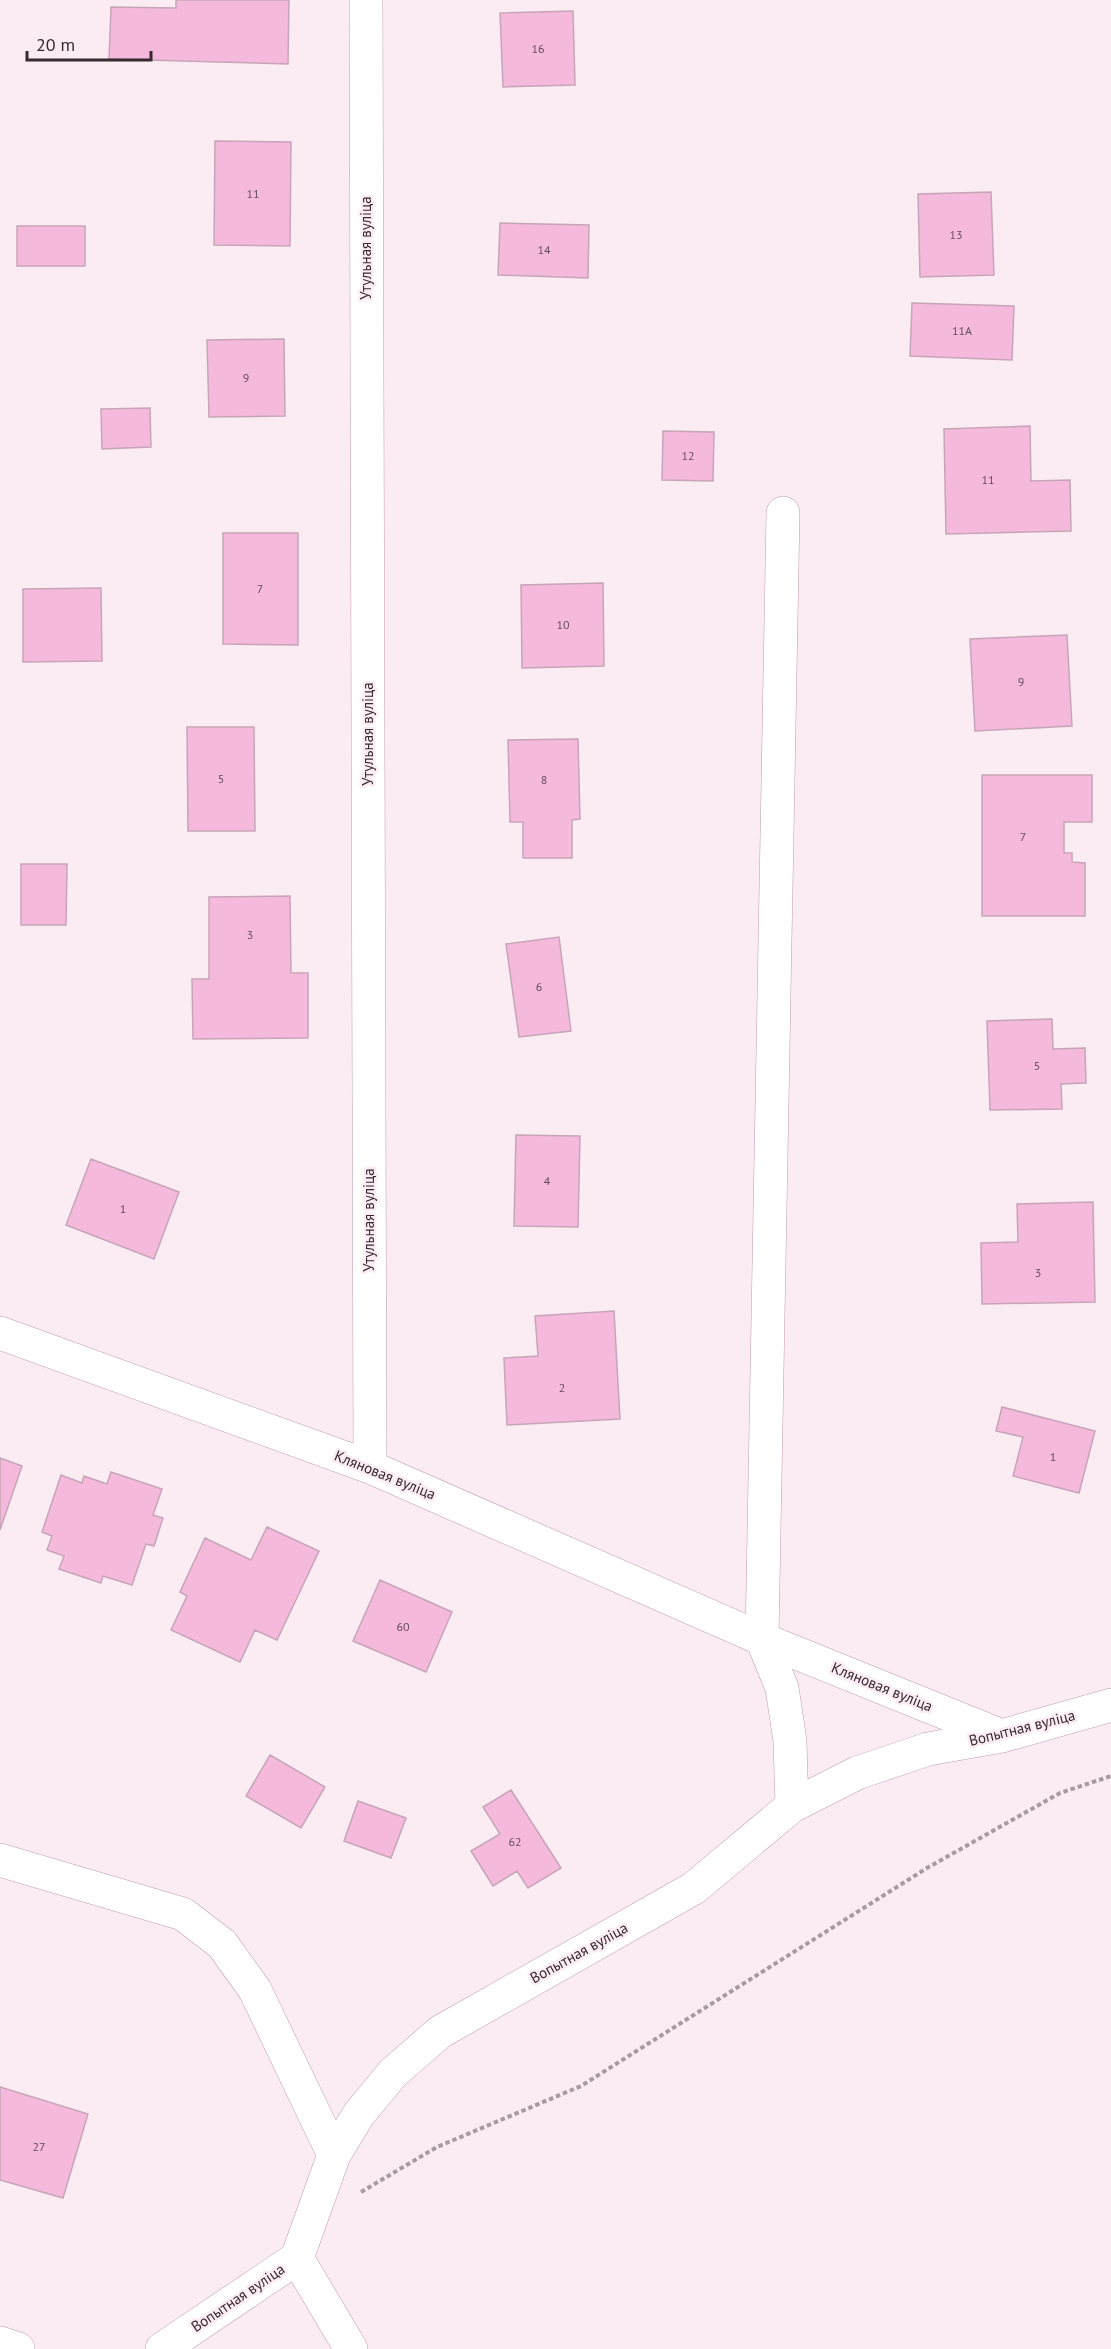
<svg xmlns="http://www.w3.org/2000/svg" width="1111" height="2349" font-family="'PT Sans',sans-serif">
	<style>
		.building { fill: #f4b9db; stroke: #c7a5b8; stroke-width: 1.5 }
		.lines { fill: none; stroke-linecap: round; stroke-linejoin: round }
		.minor-casing { stroke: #be9caf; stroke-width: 34 }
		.path { stroke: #a89aa2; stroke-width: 4; stroke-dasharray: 4.5 3; stroke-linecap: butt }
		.minor { stroke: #fff; stroke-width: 33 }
		.labels { text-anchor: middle; stroke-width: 5; stroke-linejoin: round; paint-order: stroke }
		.number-label { font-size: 12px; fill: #664d5c }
		.street-label { font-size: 15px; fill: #372931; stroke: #fbecf4 }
	</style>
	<rect width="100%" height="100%" fill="#fbecf4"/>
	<!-- building -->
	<path class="building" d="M176,0H289L288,64L109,59L111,7L176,8Z
		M573,11L575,85L503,87L500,13Z
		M215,141L291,142L290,246L214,245Z
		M991,192L994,275L920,277L918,194Z
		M500,223L589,225L588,278L498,275Z
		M17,226H85V266H17Z
		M912,303L1014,306L1012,360L910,356Z
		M284,339L285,416L209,417L207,340Z
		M150,408L151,447L102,449L101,409Z
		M1030,426L1031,481L1070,480L1071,531L946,534L944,429Z
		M663,431L714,432L713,481L662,480Z
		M223,533H298V645L223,644Z
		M603,583L604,666L522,668L521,585Z
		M101,588L102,661L23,662V589Z
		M1067,635L1072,726L975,731L970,639Z
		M187,727H254L255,831H188Z
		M578,739L580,819L572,820V858H523V822H510L508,740Z
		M982,775H1092V822H1064V853H1072V862L1085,863V916H982Z
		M21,864H67L66,925H21Z
		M290,896L291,973H308V1038L193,1039L192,979H209V897Z
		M559,937L571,1031L519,1037L506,944Z
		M1052,1019L1053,1049L1085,1048L1086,1083L1061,1084L1062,1109L990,1110L987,1021Z
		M516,1135L580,1136L578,1227L514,1226Z
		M91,1159L179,1192L154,1259L66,1225Z
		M1093,1202L1095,1302L982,1304L981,1243L1018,1242L1017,1204Z
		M614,1311L620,1419L507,1425L504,1358L538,1356L535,1316Z
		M1002,1407L1095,1431L1079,1493L1013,1476L1023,1437L996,1431Z
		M0,1458L22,1466L0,1530Z
		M111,1472L162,1489L153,1515L163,1518L154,1546L146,1544L132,1585L103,1576L101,1583L59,1569L64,1556L47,1550L52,1536L42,1532L61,1475L82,1483L84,1476L107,1484Z
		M267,1527L319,1551L277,1640L255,1630L240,1662L171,1630L187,1596L180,1592L205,1538L251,1560Z
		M380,1580L452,1612L426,1672L353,1641Z
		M270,1755L325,1787L301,1828L246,1796Z
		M511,1790L561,1868L528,1888L517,1871L493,1886L471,1851L500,1834L483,1807Z
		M358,1801L406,1818L391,1858L344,1841Z
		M0,2087L88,2114L63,2198L0,2180Z"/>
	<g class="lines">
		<defs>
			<path id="minor" d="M366,0L370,1467
				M783,513L762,1639L1002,1736
				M0,1333L370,1467L762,1639L782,1688L790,1741L792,1806
				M0,1860L183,1914L222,1944L255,1990L334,2155
				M297,2258L351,2349
				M0,2343L18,2349
				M162,2349L297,2258L334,2155L359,2114L393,2073L440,2032L694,1888L792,1806L857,1773L928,1749L1002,1736L1111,1705"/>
		</defs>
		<!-- minor casing -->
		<use href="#minor" class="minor-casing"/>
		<!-- path -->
		<path class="path" d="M361,2192L437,2147L581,2086L927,1868L1060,1793L1111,1776"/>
		<!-- minor -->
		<use href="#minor" class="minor"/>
	</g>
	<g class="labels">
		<!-- number labels -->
		<g class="number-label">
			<text x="538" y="53">16</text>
			<text x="253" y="198">11</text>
			<text x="956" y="239">13</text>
			<text x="544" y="254">14</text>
			<text x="962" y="335">11А</text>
			<text x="246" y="382">9</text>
			<text x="688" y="460">12</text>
			<text x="988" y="484">11</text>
			<text x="260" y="593">7</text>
			<text x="563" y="629">10</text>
			<text x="1021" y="686">9</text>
			<text x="221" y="783">5</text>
			<text x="544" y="784">8</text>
			<text x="1023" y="841">7</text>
			<text x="250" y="939">3</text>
			<text x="539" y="991">6</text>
			<text x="1037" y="1070">5</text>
			<text x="547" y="1185">4</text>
			<text x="123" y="1213">1</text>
			<text x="1038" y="1277">3</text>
			<text x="562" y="1392">2</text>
			<text x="1053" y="1461">1</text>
			<text x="403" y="1631">60</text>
			<text x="515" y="1846">62</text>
			<text x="39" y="2151">27</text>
		</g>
		<!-- street labels -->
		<g class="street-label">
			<text transform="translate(366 248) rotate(-90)" y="5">Утульная вуліца</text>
			<text transform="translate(368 734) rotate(-90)" y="5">Утульная вуліца</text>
			<text transform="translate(369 1220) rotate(-90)" y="5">Утульная вуліца</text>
			<text transform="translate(385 1475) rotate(22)" y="5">Кляновая вуліца</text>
			<text transform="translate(882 1687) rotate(22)" y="5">Кляновая вуліца</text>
			<text transform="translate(1022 1728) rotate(-14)" y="5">Вопытная вуліца</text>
			<text transform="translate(579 1953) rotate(-29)" y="5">Вопытная вуліца</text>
			<text transform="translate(238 2298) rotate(-34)" y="5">Вопытная вуліца</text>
		</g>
	</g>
	<!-- scale -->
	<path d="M27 51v9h124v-9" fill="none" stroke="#372931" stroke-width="3"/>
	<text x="36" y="51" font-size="18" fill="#372931" stroke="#fbecf4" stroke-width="4.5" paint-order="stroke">20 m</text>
</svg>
